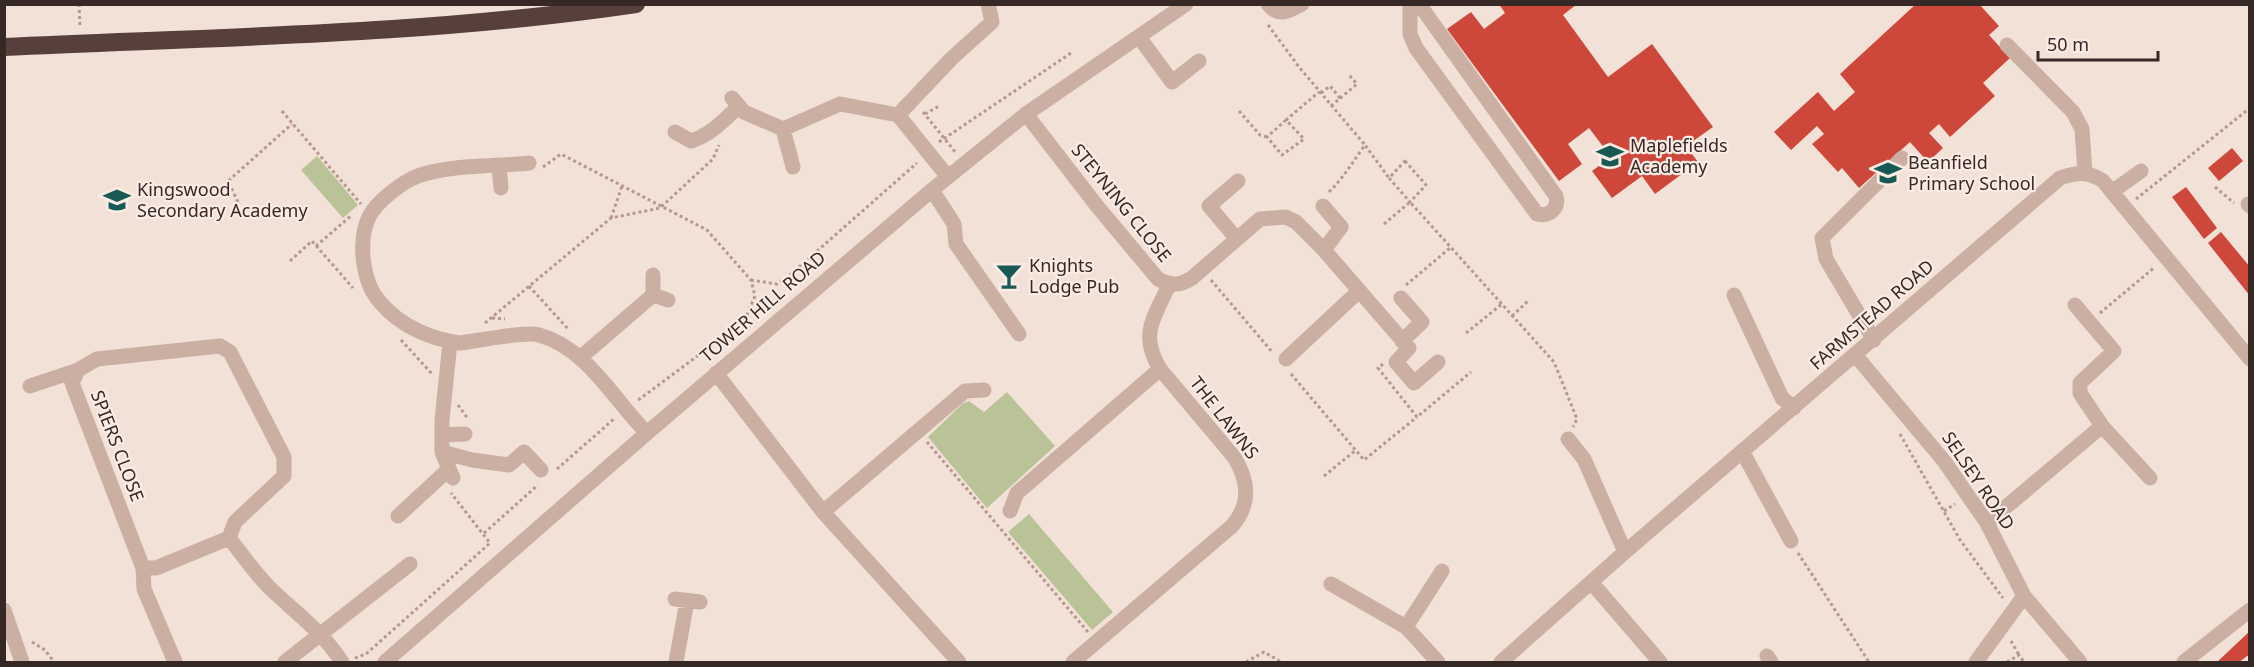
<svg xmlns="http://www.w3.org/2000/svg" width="2254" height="667" font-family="'Noto Sans',sans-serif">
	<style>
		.green { fill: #bac297 }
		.building { fill: #cd473b }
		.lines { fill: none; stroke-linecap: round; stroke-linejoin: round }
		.path { stroke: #b7988d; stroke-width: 3; stroke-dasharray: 3 3; stroke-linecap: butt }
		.minor { stroke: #cbafa3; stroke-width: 15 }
		.highway { stroke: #57403c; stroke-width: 18 }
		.labels { text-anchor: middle; stroke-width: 4.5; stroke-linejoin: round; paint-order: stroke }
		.poi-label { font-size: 18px; fill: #352825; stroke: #faece4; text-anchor: start }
		.street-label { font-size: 18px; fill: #352825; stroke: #faece4 }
	</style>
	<rect width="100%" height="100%" fill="#f2e1d7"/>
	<!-- green -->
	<path class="green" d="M317,156L358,205L343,218L301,170Z
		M1007,392L1055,446L987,508L928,437L962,404L969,401L984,412Z
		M1029,514L1113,612L1092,630L1008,532Z"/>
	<!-- building -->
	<path class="building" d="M1499,4H1577L1563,15L1608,77L1652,44L1713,127L1686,146L1698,162L1655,194L1642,176L1612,198L1592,171L1611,157L1589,128L1568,144L1582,164L1559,181L1447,29L1471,12L1484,29L1505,13Z
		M1916,4H1979L1999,26L1989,35L2010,58L1983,83L1995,96L1950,137L1939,124L1929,133L1943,148L1928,162L1910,142L1859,188L1842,168L1838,172L1812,144L1824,134L1817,126L1791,150L1774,132L1818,92L1834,111L1855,92L1840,74Z
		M2232,148L2243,161L2219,181L2208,168Z
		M2186,187L2217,228L2204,239L2172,197Z
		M2221,232L2250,267V296L2208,243Z
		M2250,631V654L2239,662H2217Z"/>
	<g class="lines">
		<!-- path -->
		<path class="path" d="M79,4L80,27
			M1268,25L1299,67L1365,145
			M1321,93L1330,86L1340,98
			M1331,106L1357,84L1348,74
			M282,111L361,204
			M1239,111L1260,135L1267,137
			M923,112L956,153
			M925,114L939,106
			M1286,120L1267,137L1282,155L1304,139L1286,120L1319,92
			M939,142L1071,53
			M1405,161L1426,185L1410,202L1389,178Z
			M543,167L561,154L707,230L751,280L755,296L746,317L739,325L637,401
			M2215,187L2234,203
			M1329,192C1343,178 1353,162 1365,145L1389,178
			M2136,199L2250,108
			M238,202L228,181L292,124
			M611,218L622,186
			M1384,224L1410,202L1554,362L1577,419L1573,427
			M316,246L352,215
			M290,261L312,241L353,288
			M751,280L777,284L791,274L917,163
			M1211,280L1273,353
			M1406,285L1450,248
			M529,286L568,329
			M2100,313L2155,267
			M1512,316L1528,301
			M492,318L505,319
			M485,323L611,218L660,208L713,159L719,145
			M1466,333L1502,304
			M401,340L433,375
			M1383,364L1378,368L1417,417L1471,372
			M1291,374L1364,460L1417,417
			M458,405L468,419
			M1900,434L1960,540L2003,598
			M927,442L1088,632
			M557,469L615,418
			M1324,476L1356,450
			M1944,511L1955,504
			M484,533L538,485
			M1798,553L1869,662
			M2011,641L2019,655
			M32,642L45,650L54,662
			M355,658L366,654L490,543L451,493
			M1246,662L1264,652L1281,662
			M2007,662L2019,655L2024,662"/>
		<!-- minor -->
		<path class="minor" d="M1268,4C1279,18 1289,11 1302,4
			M1410,4V34L1416,48L1537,214C1550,217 1559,208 1556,196L1419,4
			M1139,37L1172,82L1199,61
			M2007,45L2073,112L2082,129L2085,173
			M732,98L744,112L783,129L840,104L898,115L948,177
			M1026,114L1097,206L1158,279C1172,286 1179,286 1192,278L1260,219L1286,217L1296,222L1324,250L1409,348L1396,362L1414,383L1438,362
			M898,115L952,58L992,22L988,4
			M783,129L793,167
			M675,132L691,141C711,135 724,120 739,106
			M529,163C495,167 441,164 411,179C398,186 377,202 370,215C357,239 362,282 380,302C400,326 430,339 460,343C477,341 526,331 539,335C587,348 613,399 647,433
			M499,167L501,188
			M932,190L954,224L956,244L1019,334
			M2113,191L2141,171
			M2248,204L2250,206
			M1323,206L1341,227L1324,250
			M1236,238L1209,206L1238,181
			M653,295L668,300
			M1734,295L1782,398L1794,408
			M1401,298L1422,322L1402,341
			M1874,340L1826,259L1822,238L1902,158
			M450,342L442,420V452L453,478
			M220,346L230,352L284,457V476L235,522L229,538L156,568H143L72,383L78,370L97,359Z
			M1856,356L1944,461L1987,523L2024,596L2080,662
			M581,357L653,295V275
			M1286,359L1359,291
			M1160,369C1139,334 1154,318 1169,285
			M716,373L823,512L959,662
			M30,386L78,370
			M2102,426L2150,478
			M442,435L465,434
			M1568,439L1584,459L1625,552
			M1742,451L1791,541
			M442,452L472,460L509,465L524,452L541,470
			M1010,511L1017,493L1160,369L1234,457C1249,481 1251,504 1232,526L1073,662
			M823,512L965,391L984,390
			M398,516L449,469
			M1987,523L2102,426L2080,393V383L2114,351L2075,305
			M229,538C243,555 257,577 274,592C299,615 323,633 342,662
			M143,568L144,589L175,662
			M1591,582L1660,662
			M1331,584L1406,627
			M675,599L700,602
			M4,610L22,662
			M1767,656L1771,662
			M285,662L410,564
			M385,662L647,433L932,190L1026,114L1186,4
			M676,662L687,601
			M1438,662L1406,627L1442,571
			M1501,662L1625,552L2060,178C2077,172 2088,171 2103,181L2250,359
			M1976,662L2024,596
			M2184,662L2250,610"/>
		<!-- highway -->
		<path class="highway" d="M4,47C215,37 427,35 636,4"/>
	</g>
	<!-- icons -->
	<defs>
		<symbol id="school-bare" viewBox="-9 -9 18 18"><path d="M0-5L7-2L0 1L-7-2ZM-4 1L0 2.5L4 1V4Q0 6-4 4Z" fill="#195953" stroke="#faece4" stroke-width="2.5" paint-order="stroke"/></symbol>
		<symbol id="bar-bare" viewBox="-9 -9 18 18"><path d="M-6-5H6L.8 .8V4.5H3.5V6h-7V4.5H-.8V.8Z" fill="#195953" stroke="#faece4" stroke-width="2.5" paint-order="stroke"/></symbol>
	</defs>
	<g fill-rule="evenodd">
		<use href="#school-bare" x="1591" y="137" width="38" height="38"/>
		<use href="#school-bare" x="1869" y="154" width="38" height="38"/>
		<use href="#school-bare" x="98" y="181" width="38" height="38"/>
		<use href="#bar-bare" x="990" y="257" width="38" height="38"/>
	</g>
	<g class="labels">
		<!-- poi labels -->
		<g class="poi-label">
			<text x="1630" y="152">Maplefields<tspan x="1630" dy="21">Academy</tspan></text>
			<text x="1908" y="169">Beanfield<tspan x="1908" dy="21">Primary School</tspan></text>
			<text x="137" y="196">Kingswood<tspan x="137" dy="21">Secondary Academy</tspan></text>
			<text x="1029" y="272">Knights<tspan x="1029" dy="21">Lodge Pub</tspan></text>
		</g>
		<!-- street labels -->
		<g class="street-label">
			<text transform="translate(1121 203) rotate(51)" y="6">STEYNING CLOSE</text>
			<text transform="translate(763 307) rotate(-41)" y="6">TOWER HILL ROAD</text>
			<text transform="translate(1872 315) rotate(-41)" y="6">FARMSTEAD ROAD</text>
			<text transform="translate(1224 418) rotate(52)" y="6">THE LAWNS</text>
			<text transform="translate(117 446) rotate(69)" y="6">SPIERS CLOSE</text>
			<text transform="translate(1978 481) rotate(56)" y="6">SELSEY ROAD</text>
		</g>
	</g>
	<!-- border -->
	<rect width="2254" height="667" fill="none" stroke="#352825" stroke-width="12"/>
	<!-- scale -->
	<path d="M2038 51v9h120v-9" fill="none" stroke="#352825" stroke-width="3"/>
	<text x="2047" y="51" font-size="18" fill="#352825" stroke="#faece4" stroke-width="4.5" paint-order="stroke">50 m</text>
</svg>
